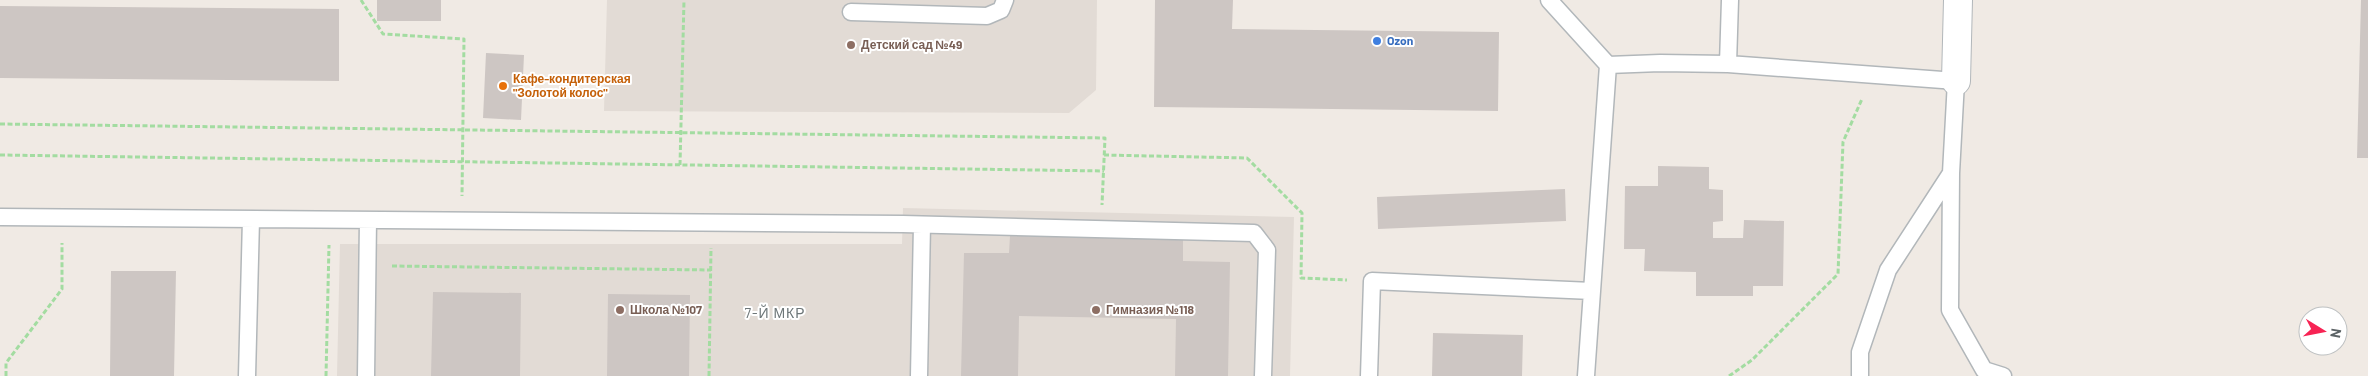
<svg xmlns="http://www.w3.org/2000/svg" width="2368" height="376" font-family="Barlow,sans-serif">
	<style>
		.education { fill: #e2dbd5 }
		.building { fill: #cdc6c3 }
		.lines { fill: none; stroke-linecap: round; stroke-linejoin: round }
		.service-casing { stroke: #b2b7ba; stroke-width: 19 }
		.minor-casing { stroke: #b2b7ba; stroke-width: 30 }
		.path { stroke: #a3dca1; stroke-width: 3; stroke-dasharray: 5 2.5; stroke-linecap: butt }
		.service { stroke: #fff; stroke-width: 16 }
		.minor { stroke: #fff; stroke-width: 28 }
		.shop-dot { fill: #3f7fe0; stroke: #fff; stroke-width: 2 }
		.education-dot { fill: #8d6e63; stroke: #fff; stroke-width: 2 }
		.food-dot { fill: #e8710a; stroke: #fff; stroke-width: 2 }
		.labels { text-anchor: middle; stroke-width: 4; stroke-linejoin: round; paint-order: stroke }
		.shop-label { font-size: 12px; font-weight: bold; fill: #366cbe; stroke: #fff; text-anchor: start }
		.education-label { font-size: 12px; font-weight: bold; fill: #785e54; stroke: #fff; text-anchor: start }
		.food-label { font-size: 12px; font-weight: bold; fill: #c56008; stroke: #fff; text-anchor: start }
		.neighbourhood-label { font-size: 14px; letter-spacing: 1px; fill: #6d7678; stroke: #fff }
	</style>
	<rect width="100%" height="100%" fill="#f0eae4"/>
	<!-- education -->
	<path class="education" d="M607,0H1097L1096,90L1069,113L604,111Z
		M903,208L1294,217L1290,376H337L340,244H902Z"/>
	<!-- building -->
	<path class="building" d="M377,0H441V21H377Z
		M1155,0H1233L1232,29L1499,32L1498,111L1154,107Z
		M2361,0H2368V158H2357Z
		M0,6L339,9V81L0,78Z
		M486,53L524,55L521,120L483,118Z
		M1658,166L1709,167V189L1723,190V221L1713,222V238H1743L1744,220L1784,221L1783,286H1753V296H1696V272L1644,271L1645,249H1624L1625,186H1658Z
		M1565,189L1566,221L1378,229L1377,197Z
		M1010,236L1183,239V261L1230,262L1228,376H1175L1176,319L1019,316L1018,376H961L964,253H1009Z
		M111,271H176L174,376H110Z
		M433,292L521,293L520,376H431Z
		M608,294L690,295L689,376H607Z
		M1433,333L1523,335L1522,376H1432Z"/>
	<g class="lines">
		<defs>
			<path id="service" d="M1549,0L1608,65L1660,63L1728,64L1956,81L1951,173L1950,310L1984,370L2003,376
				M851,12L987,16L1001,10L1005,0
				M1728,64L1730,0
				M0,217L903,224L1254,233L1267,250L1263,376
				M247,376L251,219
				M366,376L368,220
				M919,376L922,225
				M1369,376L1372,281L1592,291
				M1586,376L1608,65
				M1860,376V352L1888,270L1951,173"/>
			<path id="minor" d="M1956,81L1958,0"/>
		</defs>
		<!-- service casing -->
		<use href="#service" class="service-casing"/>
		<!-- minor casing -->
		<use href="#minor" class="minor-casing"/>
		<!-- path -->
		<path class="path" d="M361,0L383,34L464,39L462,196
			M0,124L1105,138L1102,205
			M0,155L1104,171
			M1104,155L1247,158L1302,213L1301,278L1347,280
			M680,165L684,0
			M392,266L711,270
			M6,376V363L62,289V243
			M326,376L329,245
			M709,376L711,248
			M1729,376L1752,360L1838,274L1843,142L1862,99"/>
		<!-- service -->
		<use href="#service" class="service"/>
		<!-- minor -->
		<use href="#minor" class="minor"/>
	</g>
	<!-- markers -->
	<circle class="shop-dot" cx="1377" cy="41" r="5"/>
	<g class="education-dot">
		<circle cx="851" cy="45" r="5"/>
		<circle cx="620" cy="310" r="5"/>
		<circle cx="1096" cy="310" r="5"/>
	</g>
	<circle class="food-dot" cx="503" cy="86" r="5"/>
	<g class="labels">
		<!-- shop labels -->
		<g class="shop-label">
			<text x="1387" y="45">Ozon</text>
		</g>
		<!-- education labels -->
		<g class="education-label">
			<text x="861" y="49">Детский сад №49</text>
			<text x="630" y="314">Школа №107</text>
			<text x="1106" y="314">Гимназия №118</text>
		</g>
		<!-- food labels -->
		<g class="food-label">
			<text x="513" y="83">Кафе-кондитерская<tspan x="513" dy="14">"Золотой колос"</tspan></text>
		</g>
		<!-- neighbourhood labels -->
		<g class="neighbourhood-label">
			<text x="775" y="318">7-Й МКР</text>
		</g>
	</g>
	<!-- north arrow -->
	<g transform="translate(2323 331) rotate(100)"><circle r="24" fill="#ffffff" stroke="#bec1c2"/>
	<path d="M0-4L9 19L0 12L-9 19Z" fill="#f72354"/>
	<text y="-8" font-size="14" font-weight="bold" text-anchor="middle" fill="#5c6366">N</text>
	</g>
</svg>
